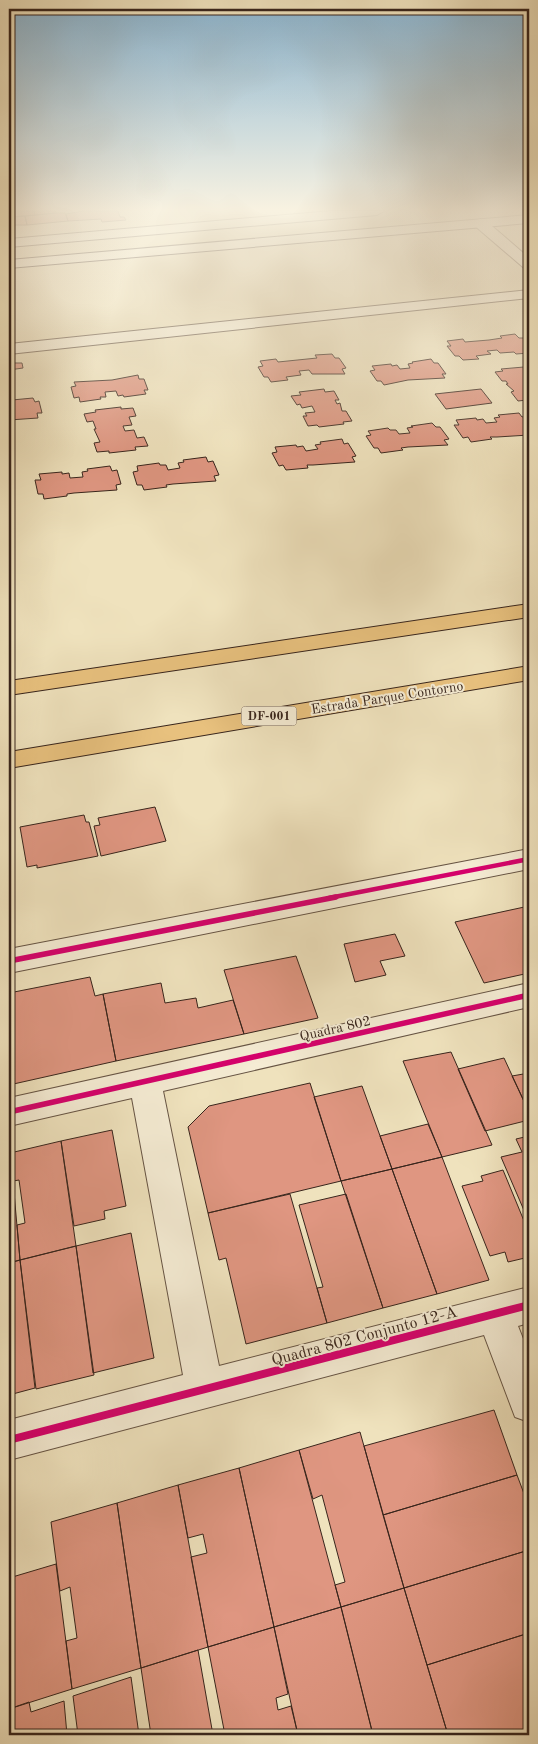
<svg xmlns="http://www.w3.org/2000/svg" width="538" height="1744" font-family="'Old Standard TT',serif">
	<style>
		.building { fill: #df9681; stroke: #38251c }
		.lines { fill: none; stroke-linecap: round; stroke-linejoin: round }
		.street-casing { stroke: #665444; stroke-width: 2 }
		.secondary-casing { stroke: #38251c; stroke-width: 2 }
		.highway-casing { stroke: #38251c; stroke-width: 2 }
		.street { fill: #f5ecd4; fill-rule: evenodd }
		.secondary { fill: #f5ecd4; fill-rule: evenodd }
		.highway { fill: #e8c17e; fill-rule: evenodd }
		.cycleway-far2-casing { stroke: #f5ecd4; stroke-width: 7 }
		.cycleway-far1-casing { stroke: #f5ecd4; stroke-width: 9 }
		.cycleway-casing { stroke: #f5ecd4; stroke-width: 11 }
		.cycleway-far2 { stroke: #d6006c; stroke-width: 4.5 }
		.cycleway-far1 { stroke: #d6006c; stroke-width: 5.5 }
		.cycleway { stroke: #d6006c; stroke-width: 8 }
		.labels { text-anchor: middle; stroke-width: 4; stroke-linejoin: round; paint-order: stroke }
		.shield { fill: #f5ecd4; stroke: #716153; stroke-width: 1 }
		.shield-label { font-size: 12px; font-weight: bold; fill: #38251c }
		.street-label { font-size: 14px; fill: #38251c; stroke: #f5ecd4 }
		.near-street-label { font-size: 16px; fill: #38251c; stroke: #f5ecd4 }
	</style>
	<rect width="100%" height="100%" fill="#efe2bd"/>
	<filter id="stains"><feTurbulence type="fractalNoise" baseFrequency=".004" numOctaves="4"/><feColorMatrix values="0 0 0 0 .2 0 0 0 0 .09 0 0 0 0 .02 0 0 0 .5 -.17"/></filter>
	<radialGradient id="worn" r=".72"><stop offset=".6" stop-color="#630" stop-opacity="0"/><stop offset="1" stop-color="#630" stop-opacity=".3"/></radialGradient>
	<!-- building -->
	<path class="building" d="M13,211H34L35,215L14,217Z
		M34,211H55L56,213L35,215Z
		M118,211L120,217H124L126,220L102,222L101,219L68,221L66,214L84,211Z
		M56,213H65L68,221L27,225L25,216Z
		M25,216L27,225H9V217Z
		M515,334L519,338H523L529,344V353L516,354L514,352L500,353L497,350L487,351L491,354L476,356L479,359L463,360L459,356H455L447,346H451L447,341L463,339L465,342L489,340L502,338L500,336Z
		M332,354L335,358H339L346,368L342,369L345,374H312L309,370L299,371L301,375L286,377L288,380L271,382L268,377H264L258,367L263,366L260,361L276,359L278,362L317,358L315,355Z
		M431,359L434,363H438L446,374H442L445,378L408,380L384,385L381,381H377L370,371L375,370L372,366L391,364L392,366L397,365L400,369L410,368L408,364L413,363L412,362Z
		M9,363H22L23,368L9,370Z
		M524,367L529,368V402L527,400L518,401L511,392L514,391L506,384H508L506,381H502L495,372L503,371L501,369Z
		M138,375L139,379H144L148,390H144L146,394L124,397L123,395L118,396L116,391L105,392L106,397H100L101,399L80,402L79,397L74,398L71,387L76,386L74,382L112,380Z
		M324,389L325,392L334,391L339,400H335L337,404L340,403L342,411H346L352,421L343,422L344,424L319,427L317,425L308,426L303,416H307L305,413L315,412L312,406L302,408L300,404L297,405L291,396L301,395L299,392Z
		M481,389L492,403L446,409L435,394Z
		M33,398L35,402L39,401L42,413H37L38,418L9,420V402H12V400Z
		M121,407V409L133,408L136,416L129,417L132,425L123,426L125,431L134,430L137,438L144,437L148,446L135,447L136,450L109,453V451L97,452L94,443L100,442L94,429H96L93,421L87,422L84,414L96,412L95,410Z
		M519,413L522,417L526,416L529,420V435L497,437H490L492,439L471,442L468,437L463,438L454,425H459L456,420L476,418L477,420L483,419L486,423L497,422L494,418L500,417L498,415Z
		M432,423L436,427H440L449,439L444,440L448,445L408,447L401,448L403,450L381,453L378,448H374L366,436L371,435L368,431L388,428L390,430H396L399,434L410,433L407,428L413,427L411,426Z
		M342,439L344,444L348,443L356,456L352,457L355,462L313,465H307L308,468L286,470L283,465L279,466L272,453L277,452L275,447L296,445L297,447L303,446L306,451L318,449L315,445L321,444L320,442Z
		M206,457L208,462L213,461L219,475L214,476L216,481L173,484L166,485L167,487L144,490L142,485H137L133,472L138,471L137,466L159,463L160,465H166L168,470L180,468L178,463L184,462L183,460Z
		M110,466L112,471L117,470L121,484L116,485L117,490L74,493L67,494V496L44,499L43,494H38L35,480H41L39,474L62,472V474L69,473L70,478L83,477L82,472L88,471L87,469Z
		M155,807L166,841L101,856L94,826L100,825L98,818Z
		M84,815L86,822H89L98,856L37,868V865L27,867L20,827Z
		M529,906V973L484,983L455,922Z
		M395,934L405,956L380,961L386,975L355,982L344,944Z
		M296,956L318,1018L244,1034L224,970Z
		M90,977L95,996L103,994L116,1061L9,1085V993Z
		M161,983L165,1003L196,998L198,1008L233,1000L244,1034L116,1061L103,994Z
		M451,1052L492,1145L442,1157L403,1061Z
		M504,1058L529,1112V1120L485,1131L458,1069Z
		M529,1073V1112L512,1076Z
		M310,1083L341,1181L208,1213L188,1127L209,1106Z
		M362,1086L392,1169L341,1181L314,1097Z
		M428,1124L442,1157L392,1169L380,1136Z
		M112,1130L126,1206L104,1211L105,1219L74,1226L61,1141Z
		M529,1136V1233L525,1223L529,1222L501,1157L522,1152L516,1139Z
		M61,1141L76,1246L20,1260L17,1225L25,1223L19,1180L13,1181L10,1153Z
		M442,1157L489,1280L437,1294L392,1169Z
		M9,1158L13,1181L20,1260L9,1263Z
		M392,1169L437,1294L383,1308L341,1181Z
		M503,1170L529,1233V1257L508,1262L505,1252L490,1256L462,1186L483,1181L481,1176Z
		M290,1194L327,1323L246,1344L226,1258L219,1260L208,1213Z
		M346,1194L383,1308L327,1323L317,1288L323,1287L299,1205Z
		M131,1233L154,1358L93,1373L76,1246Z
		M76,1246L94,1375L36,1389L20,1260Z
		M20,1260L35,1388L9,1395V1263Z
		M494,1410L517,1475L383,1515L364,1446Z
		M360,1432L404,1588L341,1607L335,1585L345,1582L322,1495L313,1499L299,1450Z
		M299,1450L341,1607L274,1627L239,1468Z
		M239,1468L274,1627L208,1647L191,1557L207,1553L203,1534L188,1538L178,1485Z
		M517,1475L529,1507V1550L404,1588L383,1515Z
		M178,1485L208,1647L141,1668L117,1503Z
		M117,1503L141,1668L72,1689L66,1641L77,1638L70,1587L60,1591L51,1522Z
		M529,1550V1633L427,1665L404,1588Z
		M56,1564L72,1689L9,1709V1685L10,1684L9,1578Z
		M404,1588L427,1665L448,1735H373L341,1607Z
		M341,1607L373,1735H298L274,1627Z
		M274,1627L288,1694L276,1698L278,1710L291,1706L298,1735H225L208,1647Z
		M529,1633V1735H448L427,1665Z
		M198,1650L213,1735H151L141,1668Z
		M131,1677L139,1735H78L73,1696Z
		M64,1701L67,1735H9V1709L29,1702L31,1712Z"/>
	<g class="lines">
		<defs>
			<path id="street" d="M480,219L485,220L529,258V269L524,268L475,226L473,223Z
				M529,290V298L9,354V344Z
				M529,849V869L9,973V949Z
				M529,983V1007L163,1091L219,1366L529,1287V1323L518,1326L529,1354V1422L515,1417L484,1335L9,1460V1420L183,1375L132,1098L9,1126V1098Z"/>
			<path id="secondary" d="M331,211H384L377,215L9,247V239Z
				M529,215V223L9,268V260Z"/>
			<path id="highway" d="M529,604V617L9,695V681Z
				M529,666V680L9,768V752Z"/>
		</defs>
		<!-- street casing -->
		<use href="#street" class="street-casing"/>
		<!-- secondary casing -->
		<use href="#secondary" class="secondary-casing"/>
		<!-- highway casing -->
		<use href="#highway" class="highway-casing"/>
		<!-- street -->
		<use href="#street" class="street"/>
		<!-- secondary -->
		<use href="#secondary" class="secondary"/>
		<!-- highway -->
		<use href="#highway" class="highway"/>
		<defs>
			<path id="cycleway-far2" d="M329,898L529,859"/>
			<path id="cycleway-far1" d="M9,961L336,897
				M9,1112L529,995"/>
			<path id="cycleway" d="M9,1440L529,1305"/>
		</defs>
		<!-- cycleway-far2 casing -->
		<use href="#cycleway-far2" class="cycleway-far2-casing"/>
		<!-- cycleway-far1 casing -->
		<use href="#cycleway-far1" class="cycleway-far1-casing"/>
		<!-- cycleway casing -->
		<use href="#cycleway" class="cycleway-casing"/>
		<!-- cycleway-far2 -->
		<use href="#cycleway-far2" class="cycleway-far2"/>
		<!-- cycleway-far1 -->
		<use href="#cycleway-far1" class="cycleway-far1"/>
		<!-- cycleway -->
		<use href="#cycleway" class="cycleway"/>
	</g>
	<!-- sky -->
	<linearGradient id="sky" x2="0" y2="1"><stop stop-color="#8ab7d5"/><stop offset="0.46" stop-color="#f8f2e1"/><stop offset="1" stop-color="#f8f2e1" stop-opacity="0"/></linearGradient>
	<rect width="538" height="455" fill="url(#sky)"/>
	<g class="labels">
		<!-- shield labels -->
		<rect class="shield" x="241.5" y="706.5" width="55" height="19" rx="4"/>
		<g class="shield-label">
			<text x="269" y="720">DF-001</text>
		</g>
		<!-- street labels -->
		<g class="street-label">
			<text transform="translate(387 697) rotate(-9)" y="5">Estrada Parque Contorno</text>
			<text transform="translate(335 1028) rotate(-13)" y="5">Quadra 802</text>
		</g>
		<!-- near-street labels -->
		<g class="near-street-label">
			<text transform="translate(364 1335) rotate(-15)" y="6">Quadra 802 Conjunto 12-A</text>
		</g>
	</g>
	<!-- margin -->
	<rect width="538" height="1744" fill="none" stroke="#efe2bd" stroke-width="30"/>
	<rect x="10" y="10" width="518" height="1724" fill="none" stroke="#38251c" stroke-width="2.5"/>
	<rect x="15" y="15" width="508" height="1714" fill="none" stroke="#38251c"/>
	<rect width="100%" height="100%" filter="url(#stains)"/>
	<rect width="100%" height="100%" fill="url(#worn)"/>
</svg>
